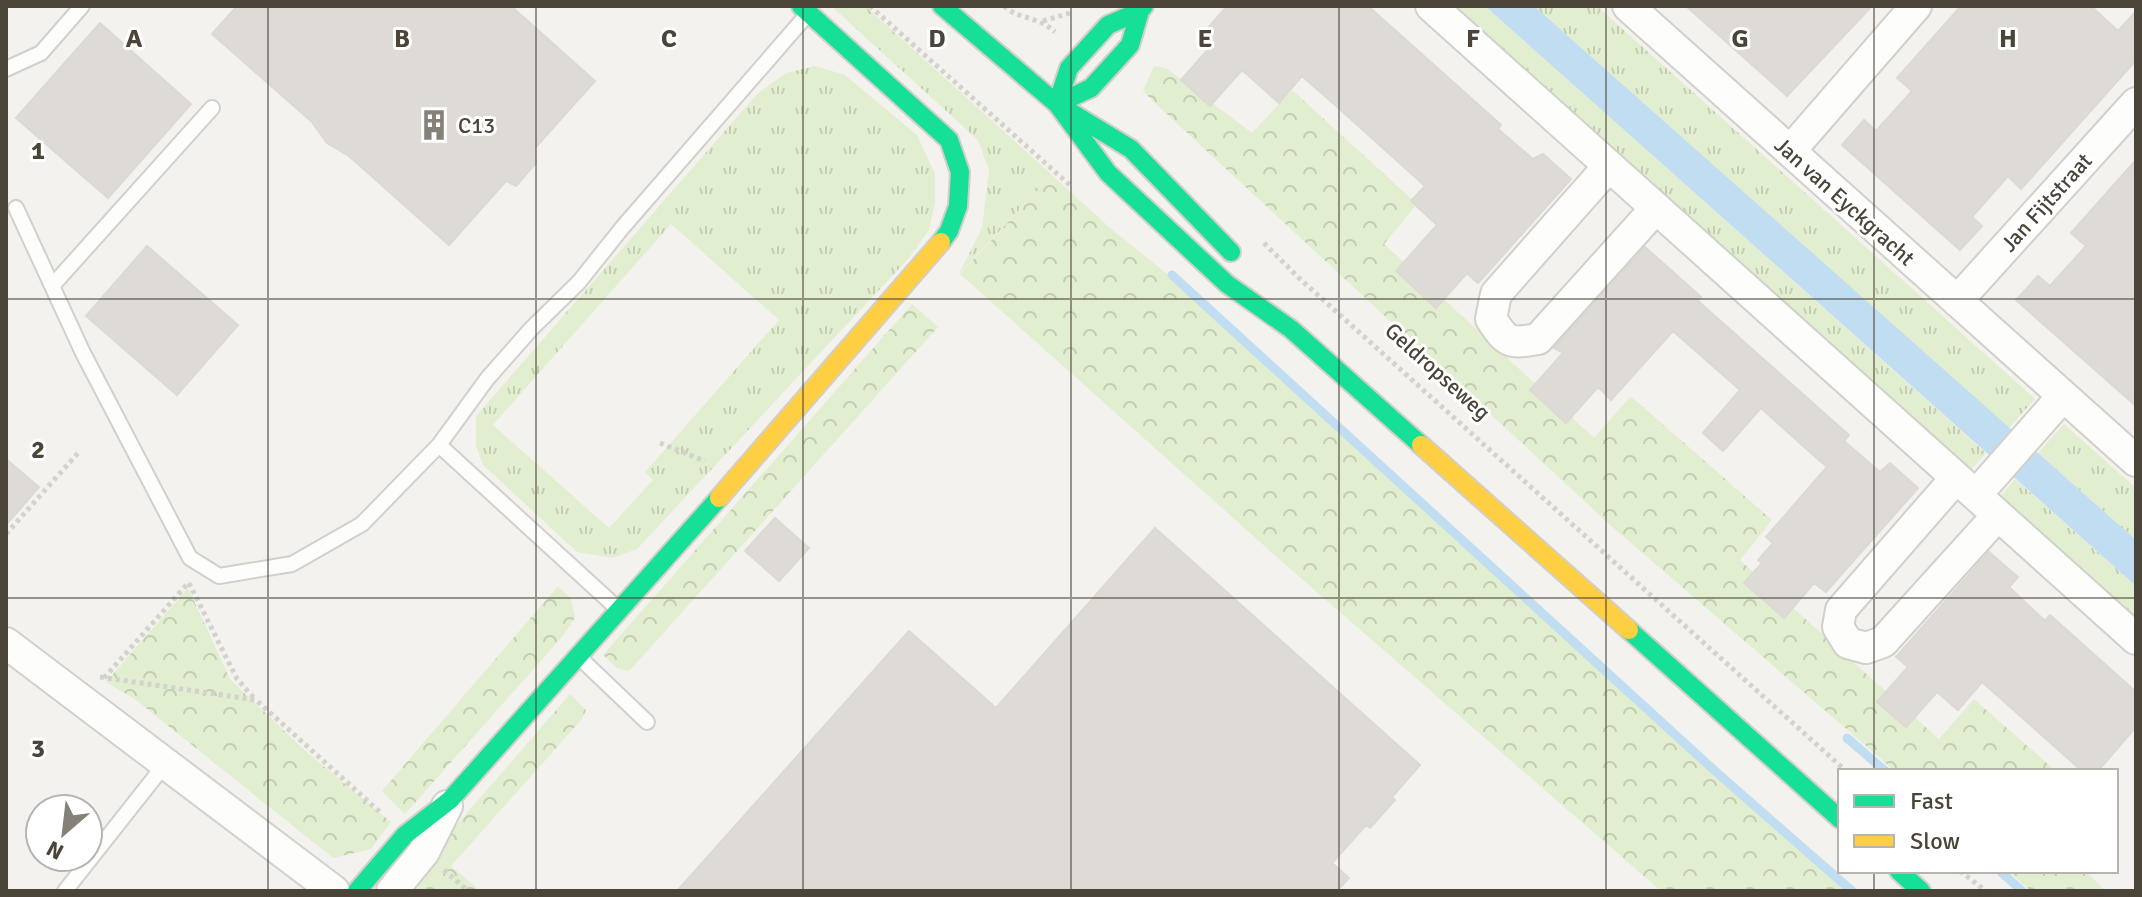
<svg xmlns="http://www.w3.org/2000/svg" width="2142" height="897" font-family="Signika,sans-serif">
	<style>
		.grass { fill: url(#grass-tufts); fill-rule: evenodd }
		.forest { fill: url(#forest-crowns) }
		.water { fill: #c0ddf1 }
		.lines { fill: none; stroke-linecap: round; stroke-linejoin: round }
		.stream { stroke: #c0ddf1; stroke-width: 9 }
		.building { fill: #dedbd6; stroke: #dcd9d4; stroke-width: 2 }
		.lane-casing { stroke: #d2d0cb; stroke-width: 18 }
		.street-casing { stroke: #d2d0cb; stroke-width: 34 }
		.fast-casing { stroke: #d3cfc5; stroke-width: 22 }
		.slow-casing { stroke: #d3cfc5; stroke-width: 22 }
		.path { stroke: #d3d2cc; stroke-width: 5; stroke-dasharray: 4 4; stroke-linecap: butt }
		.lane { stroke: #fdfdfc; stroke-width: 14 }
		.street { stroke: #fdfdfc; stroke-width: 30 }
		.fast { stroke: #16e098; stroke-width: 18 }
		.slow { stroke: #ffcf43; stroke-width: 18 }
		.grid { fill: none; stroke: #4b4439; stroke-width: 2; stroke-opacity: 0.55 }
		.labels { text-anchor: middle; stroke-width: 6; stroke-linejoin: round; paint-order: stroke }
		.poi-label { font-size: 22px; fill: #4b4439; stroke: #fff; text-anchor: start }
		.street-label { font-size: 22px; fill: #4b4439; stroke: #fff }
		.grid-label { font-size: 26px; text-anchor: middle; font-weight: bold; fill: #4b4439; stroke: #fff; stroke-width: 6; stroke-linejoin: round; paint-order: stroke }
	</style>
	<defs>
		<pattern id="grass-tufts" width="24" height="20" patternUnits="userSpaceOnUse" patternTransform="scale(2)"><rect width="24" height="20" fill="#e1eecf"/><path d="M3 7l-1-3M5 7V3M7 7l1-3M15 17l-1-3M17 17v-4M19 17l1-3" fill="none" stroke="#c3cdb2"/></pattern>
		<pattern id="forest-crowns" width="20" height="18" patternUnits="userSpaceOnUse" patternTransform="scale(2)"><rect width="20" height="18" fill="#e1eecf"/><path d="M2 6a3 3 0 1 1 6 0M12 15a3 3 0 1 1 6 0" fill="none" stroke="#c3cdb2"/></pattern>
	</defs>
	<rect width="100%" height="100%" fill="#f4f2ee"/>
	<!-- grass -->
	<path class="grass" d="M831,6H865L1052,175L959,274L982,228L989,170L978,140Z
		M1444,6H1485L1986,453L1969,472Z
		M1534,6H1597L2035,399L2008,429Z
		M815,66L845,75L917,135L935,174V203L929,230L909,258L637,549L613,558L577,552L483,465L476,446V416L758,93L786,73ZM671,224L779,320L645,472L653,480L609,528L493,425Z
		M2064,424L2136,488V540L2038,453Z
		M2015,479L2136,586V621L1999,498Z"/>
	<!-- forest -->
	<path class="forest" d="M1154,66L1166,68L1252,133L1292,90L1417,204L1384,244L1594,438L1630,397L1635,400L1772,520L1740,560L1939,739L1974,699L2056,771H1895L1609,524L1156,104L1143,91Z
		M1052,175L1110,228L1176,281L1855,891H1661L1288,567L960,274Z
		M912,304L938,327L632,668L627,671L617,668L603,655Z
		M558,586L571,599L575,618L562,637L405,814L382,791Z
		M188,588L230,679L303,749L391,822L371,849L333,858L136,700L106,682Z
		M570,694L586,710L582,719L451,866L480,891H406L422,865Z
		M2008,871H2085L2106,891H2031Z"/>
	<!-- water -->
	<path class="water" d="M1485,6H1534L2136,540V586Z"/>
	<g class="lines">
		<!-- stream -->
		<path class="stream" d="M1172,275L1715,771L1852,891
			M1847,738L1885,771
			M2000,871L2022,891"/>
	</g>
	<!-- building -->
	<path class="building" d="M237,6H511L595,81L535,148L536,163L516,186L506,181L449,245L349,156L327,143L312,122L212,34Z
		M1227,6H1368L1501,125L1498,129L1533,159L1543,154L1571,179L1478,283L1467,273L1436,308L1396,271L1437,225L1411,201L1425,186L1334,104L1302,76L1279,103L1242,70L1210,106L1181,80L1211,46L1201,36Z
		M1686,6H1872L1787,96Z
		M1961,6H2091L2118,31L2136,11V60L2021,189L2008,176L1972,217L1982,226L1960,250L1842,145L1864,120L1876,131L1912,91L1897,78Z
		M100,23L191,104L108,198L16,118Z
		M2136,160V406L2016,300L2038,276L2050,286L2086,246L2071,233Z
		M147,246L238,325L177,395L86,316Z
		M1645,247L1701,297L1698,301L1849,435L1844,441L1880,472L1890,463L1918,488L1826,592L1814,583L1784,618L1744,583L1762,563L1758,560L1773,543L1766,537L1827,467L1802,445L1761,408L1723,451L1703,433L1740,390L1673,331L1611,400L1598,387L1566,423L1530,390L1563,353L1554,348Z
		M6,459L39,487L6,525Z
		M775,518L809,548L779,581L745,551Z
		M1155,528L1420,765L1392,797L1395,800L1370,828L1366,825L1332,863L1349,878L1337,891H677L909,631L996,708Z
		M1989,552L2018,577L2009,587L2045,621L2050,615L2136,692V727L2098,771H2082L1982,682L1958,710L1937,692L1906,727L1877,702L1908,667L1896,657Z"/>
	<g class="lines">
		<defs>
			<path id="lane" d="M6,69L41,53L82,6
				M16,208L83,353L190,558L219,576L292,564L362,524L439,445L487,379L532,328L579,282L622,228L806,16
				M52,286L212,108
				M439,445L617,608
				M581,659L647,722
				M65,891L166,763"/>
			<path id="street" d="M1431,6L2136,639
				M1628,6L2136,461
				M1790,151L1916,6
				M1609,166L1496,294L1491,319C1507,343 1509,344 1538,339L1656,208
				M1957,301L2136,103
				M1956,478L1841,610L1838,627L1848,643L1866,648L1883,642L1998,515
				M1976,495L2063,396
				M6,643L334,891
				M392,891L424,852L447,806"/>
			<path id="fast" d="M801,6L949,140L960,172L958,206L949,231L941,242
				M942,6L1057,104L1131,149L1231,252
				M1057,104L1108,173L1227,284L1291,329L1421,445
				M1057,104L1091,88L1130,45L1140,11L1144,6
				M1057,104L1069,68L1108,25L1140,11
				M1629,630L1840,819
				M1899,871L1921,891
				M357,891L405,835L450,800L719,498"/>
			<path id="slow" d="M1421,445L1629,630
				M719,498L941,242"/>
		</defs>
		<!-- lane casing -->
		<use href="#lane" class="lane-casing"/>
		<!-- street casing -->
		<use href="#street" class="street-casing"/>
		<!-- fast casing -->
		<use href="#fast" class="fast-casing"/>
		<!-- slow casing -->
		<use href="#slow" class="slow-casing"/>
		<!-- path -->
		<path class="path" d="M870,6L1072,187
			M1004,6C1019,20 1036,15 1055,32
			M1043,21L1070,13
			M1264,243L1299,278L1846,771
			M660,443L705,461
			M6,534L78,453
			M189,583L237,679L255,699
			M100,677L256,700L381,813
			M104,678L189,582
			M444,870L468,891
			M1960,871L1986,891"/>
		<!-- lane -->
		<use href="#lane" class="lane"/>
		<!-- street -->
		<use href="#street" class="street"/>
		<!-- fast -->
		<use href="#fast" class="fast"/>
		<!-- slow -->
		<use href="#slow" class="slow"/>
	</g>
	<!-- grid -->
	<path class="grid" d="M268,6V891M536,6V891M803,6V891M1071,6V891M1339,6V891M1606,6V891M1874,6V771M6,299H2136M6,598H2136M1874,871V891"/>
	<!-- icons -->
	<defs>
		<symbol id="building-bare" viewBox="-9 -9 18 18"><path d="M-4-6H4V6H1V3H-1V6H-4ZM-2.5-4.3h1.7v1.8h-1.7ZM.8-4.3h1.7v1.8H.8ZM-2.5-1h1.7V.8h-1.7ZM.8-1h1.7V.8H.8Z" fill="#868178" stroke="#fff" stroke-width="2.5" paint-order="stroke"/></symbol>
	</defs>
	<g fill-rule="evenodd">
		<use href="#building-bare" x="412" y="103" width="44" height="44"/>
	</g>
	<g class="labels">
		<!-- poi labels -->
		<g class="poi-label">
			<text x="458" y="133">C13</text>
		</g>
		<!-- street labels -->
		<g class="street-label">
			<text transform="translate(1845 201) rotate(42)" y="8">Jan van Eyckgracht</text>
			<text transform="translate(2046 202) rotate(-48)" y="8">Jan Fijtstraat</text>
			<text transform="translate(1438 371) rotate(42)" y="8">Geldropseweg</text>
		</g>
	</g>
	<g class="grid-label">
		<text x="134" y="47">A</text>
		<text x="402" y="47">B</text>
		<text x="669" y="47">C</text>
		<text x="937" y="47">D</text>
		<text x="1205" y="47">E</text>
		<text x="1473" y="47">F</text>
		<text x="1740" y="47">G</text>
		<text x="2008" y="47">H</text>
		<text x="38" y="159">1</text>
		<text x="38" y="458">2</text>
		<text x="38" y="757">3</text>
	</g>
	<!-- border -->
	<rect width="2142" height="897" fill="none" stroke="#4b4439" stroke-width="16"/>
	<!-- legend -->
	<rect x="1838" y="769" width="280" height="104" fill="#ffffff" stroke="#b7b4b0" stroke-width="2"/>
	<rect x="1854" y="795" width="40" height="12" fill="#16e098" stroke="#b7b4b0" stroke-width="2"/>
	<text x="1910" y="809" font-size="24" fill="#4b4439">Fast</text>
	<rect x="1854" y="835" width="40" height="12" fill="#ffcf43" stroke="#b7b4b0" stroke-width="2"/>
	<text x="1910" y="849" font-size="24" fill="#4b4439">Slow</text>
	<!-- north arrow -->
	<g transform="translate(64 833) rotate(208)"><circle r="38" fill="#ffffff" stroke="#b7b4b0" stroke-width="2"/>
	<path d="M0-6L14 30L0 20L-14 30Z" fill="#868178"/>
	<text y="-12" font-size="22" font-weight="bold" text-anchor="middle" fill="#4b4439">N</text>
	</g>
</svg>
